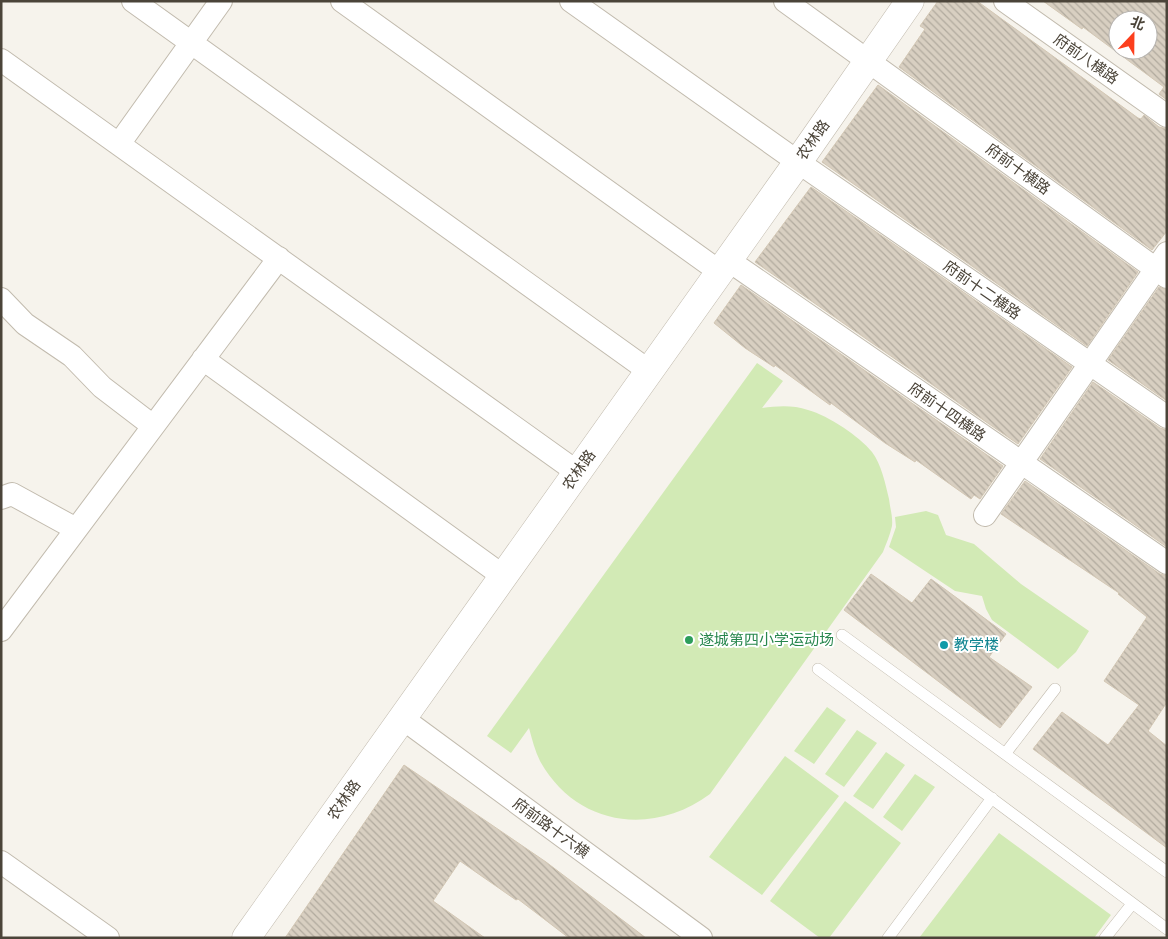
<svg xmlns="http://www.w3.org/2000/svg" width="1168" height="939" font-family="'Archivo Narrow','Noto Sans SC',sans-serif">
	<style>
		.garden { fill: #d2eab5 }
		.building { fill: url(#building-back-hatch); stroke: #d3c7b4; fill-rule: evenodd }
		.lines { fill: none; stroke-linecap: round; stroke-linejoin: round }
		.service-casing { stroke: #c2bbae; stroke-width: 12 }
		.minor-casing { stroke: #c2bbae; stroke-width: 24 }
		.tertiary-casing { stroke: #c2bbae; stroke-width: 29 }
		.service { stroke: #fff; stroke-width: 11 }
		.minor { stroke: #fff; stroke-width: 22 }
		.tertiary { stroke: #fff; stroke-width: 28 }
		.leisure-dot { fill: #2e9e5b; stroke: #fff; stroke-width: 2 }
		.culture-dot { fill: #0f9aa8; stroke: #fff; stroke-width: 2 }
		.labels { text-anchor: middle; stroke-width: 4; stroke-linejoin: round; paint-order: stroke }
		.street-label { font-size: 15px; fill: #4b4439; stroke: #fff }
		.leisure-label { font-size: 15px; fill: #27864d; stroke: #fff; text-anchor: start }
		.culture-label { font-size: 15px; fill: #0d838f; stroke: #fff; text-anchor: start }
	</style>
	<defs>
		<pattern id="building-back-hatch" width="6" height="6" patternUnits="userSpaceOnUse" patternTransform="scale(1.25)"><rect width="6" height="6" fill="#d8cfc1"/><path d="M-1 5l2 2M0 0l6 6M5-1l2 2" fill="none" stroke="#b1aa9e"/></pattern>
	</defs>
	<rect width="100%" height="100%" fill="#f6f3ec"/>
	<!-- garden -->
	<path class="garden" d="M757,363L783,381L762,408C778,406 793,405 808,410C829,416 859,436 872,452C881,463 886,486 889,499C890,508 893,517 892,526C890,535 886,544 883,552L710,794C652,837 576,826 540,761C535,751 532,739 529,728L511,753L487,736Z
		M926,511L938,515L946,535L974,544L1021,584L1089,631L1076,652L1058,669L992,620L986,609L982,596L955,591L889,547L896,527L895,517Z
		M827,707L846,720L814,764L794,751Z
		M857,730L877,743L844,787L825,774Z
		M886,752L905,765L873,809L853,796Z
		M785,756L839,796L762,895L709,857Z
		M915,774L935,787L902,831L883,817Z
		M845,801L901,843L829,938H820L770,901Z
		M999,833L1111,915L1094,938H919Z"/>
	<!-- building -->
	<path class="building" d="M938,1H977L1138,118L1141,119L1144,115L1159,127L1167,129V231L1152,250L899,67L925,29L920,26Z
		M1043,1H1167V100L1159,94L1164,87L1083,27L1082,29ZM1118,20H1148V50H1118Z
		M878,85L1138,272L1087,346L822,162Z
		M811,187L1072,367L1018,444L755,262Z
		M741,285L1003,466L980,499L974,495L971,499L916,460L915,462L885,443L831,403L830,405L775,365L774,367L745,348L714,323Z
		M1159,287L1167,290V401L1108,360Z
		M1093,382L1160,428L1167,430V547L1040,459Z
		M1025,481L1160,574L1167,576V702L1148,731L1167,746V848L1033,749L1062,712L1108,745L1139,705L1104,681L1147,617L1118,594L1119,593L1001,514Z
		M871,574L912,603L931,579L1006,634L989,657L1032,687L1000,728L844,610Z
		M404,765L546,862L646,938H569L518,899L516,900L460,861L433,901L485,938H285Z"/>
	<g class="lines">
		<defs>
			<path id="service" d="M842,635L1167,872
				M818,669L1167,929
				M1005,754L1055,689
				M888,938L992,798
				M1105,938L1132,904"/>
			<path id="minor" d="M133,1L649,371
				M342,1L720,272
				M571,1L798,162L1167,417
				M785,1L1167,277
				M1005,1L1167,116
				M1,60L577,472
				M119,144L221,1
				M728,260L1167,563
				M1,299L25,324L72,356L102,387L153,426
				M203,359L503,576
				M1,498L12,494L76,529
				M985,515L1167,253
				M1,630L279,258
				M402,718L701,938
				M1,862L108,938"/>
			<path id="tertiary" d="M246,938L798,162L910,1"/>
		</defs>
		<!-- service casing -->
		<use href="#service" class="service-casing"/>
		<!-- minor casing -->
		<use href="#minor" class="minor-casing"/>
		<!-- tertiary casing -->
		<use href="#tertiary" class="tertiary-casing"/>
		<!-- service -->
		<use href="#service" class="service"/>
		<!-- minor -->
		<use href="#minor" class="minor"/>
		<!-- tertiary -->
		<use href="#tertiary" class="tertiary"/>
	</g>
	<!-- markers -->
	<circle class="leisure-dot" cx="689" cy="640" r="5"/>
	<circle class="culture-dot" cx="944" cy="645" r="5"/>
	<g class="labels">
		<!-- street labels -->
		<g class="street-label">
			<text transform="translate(1086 59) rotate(35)" y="5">府前八横路</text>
			<text transform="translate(813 140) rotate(-55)" y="5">农林路</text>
			<text transform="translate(1018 169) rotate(36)" y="5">府前十横路</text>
			<text transform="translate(982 290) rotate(35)" y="5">府前十二横路</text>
			<text transform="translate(947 412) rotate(35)" y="5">府前十四横路</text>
			<text transform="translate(579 470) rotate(-55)" y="5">农林路</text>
			<text transform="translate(344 800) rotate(-55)" y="5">农林路</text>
			<text transform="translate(551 828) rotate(36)" y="5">府前路十六横</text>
		</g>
		<!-- leisure labels -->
		<g class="leisure-label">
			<text x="699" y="645">遂城第四小学运动场</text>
		</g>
		<!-- culture labels -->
		<g class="culture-label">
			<text x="954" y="650">教学楼</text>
		</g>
	</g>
	<!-- border -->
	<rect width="1168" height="939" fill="none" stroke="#4b4439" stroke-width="5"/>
	<!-- north arrow -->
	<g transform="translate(1133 35) rotate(22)"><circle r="24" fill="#ffffff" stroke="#b7b4b0"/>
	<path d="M0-4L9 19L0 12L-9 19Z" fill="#fc3f1d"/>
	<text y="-8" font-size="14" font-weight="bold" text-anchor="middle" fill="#4b4439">北</text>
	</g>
</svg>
